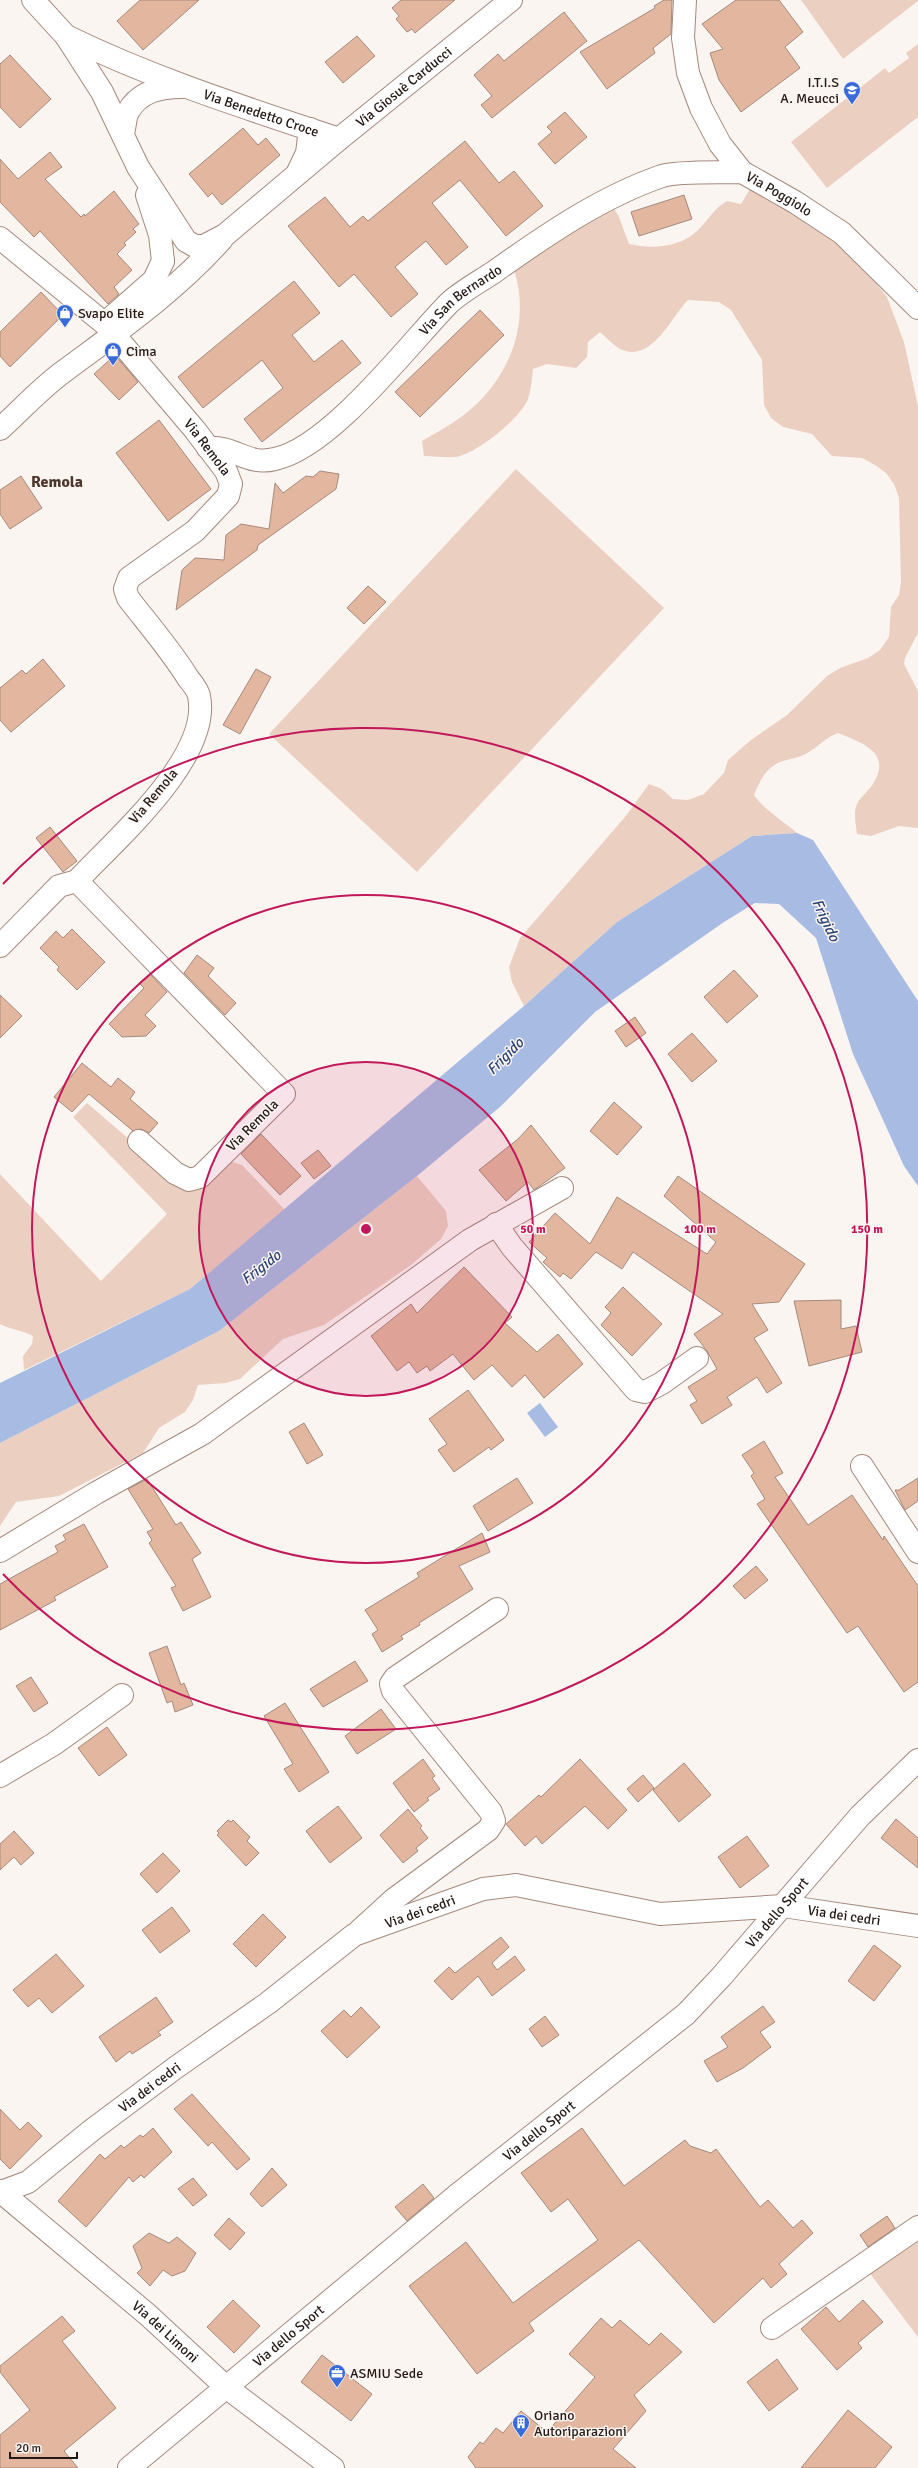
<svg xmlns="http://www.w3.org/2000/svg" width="918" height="2468" font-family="Signika,sans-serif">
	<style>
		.green { fill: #ebd0c2 }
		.water { fill: #a8bce3 }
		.building { fill: #e2b69f; stroke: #a58a7c }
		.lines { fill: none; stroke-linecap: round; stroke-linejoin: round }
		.minor-casing { stroke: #a4897b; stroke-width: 24 }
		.tertiary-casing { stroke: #a4897b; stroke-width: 24 }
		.secondary-casing { stroke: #a4897b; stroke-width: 24 }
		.minor { stroke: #fff; stroke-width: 22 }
		.tertiary { stroke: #fff; stroke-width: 22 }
		.secondary { stroke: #fff; stroke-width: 22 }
		.ring { fill: none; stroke: #c2185b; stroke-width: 2 }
		.labels { text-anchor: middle; stroke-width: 3; stroke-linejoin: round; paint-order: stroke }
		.poi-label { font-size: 14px; fill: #241914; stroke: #fbf5f2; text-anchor: start }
		.street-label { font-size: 14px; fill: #241914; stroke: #fbf5f2 }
		.water-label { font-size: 15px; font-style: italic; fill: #2a4274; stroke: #fbf5f2 }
		.quarter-label { font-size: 16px; font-weight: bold; fill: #4d362a; stroke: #fbf5f2 }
		.centre { fill: #c2185b; stroke: #fbf5f2; stroke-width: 2 }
		.ring-label { font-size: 12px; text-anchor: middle; font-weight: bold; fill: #c2185b; stroke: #fbf5f2; stroke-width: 3; stroke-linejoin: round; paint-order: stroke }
	</style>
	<rect width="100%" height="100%" fill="#fbf5f2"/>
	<!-- green -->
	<path class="green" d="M801,0H918V1L843,59Z
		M918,44V117L827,188L791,142L885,68L889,73L909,58L906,53Z
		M751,187L850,250L887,297L904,342L918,406V633L905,658L904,664L918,691V828L899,826L871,836L857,834C856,825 853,812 857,804C861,796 870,790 874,782C892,752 860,742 838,733C825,738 823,743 812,750C803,757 794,758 783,761C767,766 760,780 754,795C764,810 782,820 797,833L752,836L617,922L524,1006L512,982L509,967L520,938L625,817L649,784L662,789L673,799L688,800L704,794L724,773L728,760L751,740L787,715L827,676L840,668L868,658L880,650L889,637L891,607L899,595L901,582L899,498L894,484L886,473L875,465L862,458L832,456L812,434L783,427L771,418L764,405L762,360L731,310L719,302L688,300C671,317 652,364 620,349C613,345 606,337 600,332L588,342L587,357L576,368L547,364L533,369C532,379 531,390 528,399C521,418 475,455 455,457C445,458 434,456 424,456L422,441C435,433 449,426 461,417C507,384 532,325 514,270L612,204L619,217L629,244C651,249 679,248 697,231C709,220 711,211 727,201L741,204Z
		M516,469L664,608L417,872L269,734Z
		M87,1103L186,1188L227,1160L242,1165L285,1210L190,1289L24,1370L23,1356L32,1344L33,1336C22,1330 11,1330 0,1324V1174L101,1281L167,1214L73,1117Z
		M417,1176L446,1211L448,1226L441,1239L411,1265L324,1325L283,1339L240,1379L226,1383L198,1385L193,1400L185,1412L159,1428L143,1453L59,1496L16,1502L0,1526V1443L219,1331Z
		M918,2236V2337L868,2271Z"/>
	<!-- water -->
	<path class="water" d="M797,833L813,840L918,1001V1186L904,1166L853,1054L816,938L779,904L755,903L724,922L595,1012L500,1107L417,1176L219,1331L0,1443V1383L190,1289L524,1006L617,922L752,836Z
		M540,1403L558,1427L545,1437L527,1413Z"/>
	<!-- building -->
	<path class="building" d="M140,0H199L143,50L117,21Z
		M401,0H455L415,33L412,29L407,32L396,19L399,16L392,8Z
		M664,0H672L671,34L653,48L655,53L607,89L580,52L655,8L654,6Z
		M736,0H779L803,32L785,47L800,68L741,112L719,80L710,53L723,49L702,24Z
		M564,12L587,41L492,118L481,105L492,96L474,75L498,54L504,61Z
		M357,36L375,56L343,83L325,62Z
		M10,55L51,99L20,128L0,107V64Z
		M565,112L587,137L555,164L538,144L552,132L547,127Z
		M243,128L258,145L266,138L280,155L222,205L212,193L208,197L189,174Z
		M465,141L499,183L514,171L543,206L506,236L460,180L432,203L468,247L446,265L426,241L395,267L418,294L391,317L354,274L339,287L288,226L325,197L350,227L363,216L368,221Z
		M50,152L62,167L45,179L81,217L84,214L85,216L114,191L139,224L133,229L136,232L124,243L126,245L117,254L132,270L114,287L119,294L108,304L40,231L34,237L0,202V159L18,179Z
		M684,195L692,219L639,236L631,212Z
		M294,281L320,313L292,335L314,362L342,340L361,363L262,442L244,419L283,388L262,360L203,408L178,377Z
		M41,292L63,315L10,367L0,356V332Z
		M480,310L504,335L420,417L395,392Z
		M115,355L138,382L119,400L94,374Z
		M159,420L211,489L168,521L116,453Z
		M320,471L339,474L336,489L258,545L257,550L176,610L182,570L195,558L224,560L226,535L241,524L269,529L275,483L283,493L306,476L313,477Z
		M21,476L42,508L10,529L0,514V490Z
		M368,586L386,602L364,624L347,608Z
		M43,659L65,686L11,732L0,720V688L22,670L26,674Z
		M256,669L271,677L240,734L223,725Z
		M50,827L77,861L63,872L36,838Z
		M72,929L105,962L77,990L57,970L59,967L40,948L56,931L63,938Z
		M197,955L214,968L208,976L236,1003L225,1015L184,973Z
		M734,970L758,996L727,1023L704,997Z
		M150,974L167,992L145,1015L156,1026L146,1036L122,1037L109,1024L144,988L140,984Z
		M0,995L22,1016L0,1038Z
		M635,1017L646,1033L626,1047L615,1031Z
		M692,1033L717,1061L692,1082L668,1054Z
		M82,1063L111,1087L118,1078L135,1092L130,1099L158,1123L149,1133L141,1129L133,1131L89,1094L72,1112L54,1097Z
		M614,1102L642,1127L617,1155L590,1131Z
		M531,1125L565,1168L534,1190L528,1182L506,1201L479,1170L518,1139Z
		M261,1134L301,1176L280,1195L241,1154Z
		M318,1150L331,1166L314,1179L301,1163Z
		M678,1176L805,1264L779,1302L752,1304L768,1330L754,1338L782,1383L767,1393L757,1377L727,1397L732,1405L702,1424L690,1405L697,1401L688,1387L717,1369L707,1351L694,1334L723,1314L633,1252L622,1269L596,1252L571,1279L563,1273L560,1277L543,1262L547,1258L529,1242L555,1213L590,1244L617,1197L707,1254L716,1242L664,1196Z
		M464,1267L512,1317L505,1323L537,1352L558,1334L583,1364L544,1398L525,1375L512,1387L492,1365L474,1380L453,1354L430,1371L427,1366L417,1373L409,1362L397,1371L371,1336L411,1304L417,1313Z
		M623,1287L662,1324L632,1356L601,1325L611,1313L605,1307Z
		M841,1300V1329L856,1326L862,1352L809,1366L794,1301Z
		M468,1390L504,1440L491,1450L489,1447L454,1472L438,1450L447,1444L429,1419Z
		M304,1423L323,1455L307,1464L289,1432Z
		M764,1441L783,1473L775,1477L808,1525L852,1495L883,1540L884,1536L918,1586V1682L904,1692L858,1626L847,1633L757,1504L765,1499L751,1476L754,1473L742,1455Z
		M517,1478L533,1503L488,1531L473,1506Z
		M918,1478V1501L905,1510L895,1490H899Z
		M147,1479L176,1525L181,1522L201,1553L192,1559L211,1597L183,1611L171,1588L176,1586L149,1543L152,1540L147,1532L153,1529L128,1489Z
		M84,1524L108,1567L54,1597L56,1600L0,1630V1584L58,1552L55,1546L66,1540L63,1535Z
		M482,1533L490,1552L459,1566L473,1589L419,1623L420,1625L401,1636L403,1639L382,1652L372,1634L378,1630L365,1610L419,1577L417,1573Z
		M756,1566L768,1580L745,1599L733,1586Z
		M167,1646L181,1685L184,1683L193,1705L175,1712L172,1701L167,1703L149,1653Z
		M355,1661L368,1681L323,1707L310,1689Z
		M31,1677L48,1703L34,1712L16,1686Z
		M285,1703L329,1772L299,1792L284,1769L293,1764L264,1716Z
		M381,1709L396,1729L357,1754L345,1736Z
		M107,1727L127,1755L99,1776L78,1748Z
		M423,1759L435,1776L432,1778L440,1789L427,1798L429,1800L414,1812L393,1783Z
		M580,1759L627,1810L608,1829L585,1806L542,1844L536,1836L525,1846L506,1824L539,1795L541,1797Z
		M684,1763L711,1795L679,1822L653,1790Z
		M643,1775L654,1788L638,1802L627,1789Z
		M338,1806L362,1838L330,1863L306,1831Z
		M408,1809L422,1826L420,1828L428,1838L416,1848L418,1851L403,1863L380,1835Z
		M896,1819L918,1838V1868L881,1838Z
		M228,1820L231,1822L233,1820L250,1837L247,1841L259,1853L246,1866L217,1835L219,1833L217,1831Z
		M14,1831L34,1853L21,1865L14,1857L0,1870V1844Z
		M747,1836L769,1866L740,1888L718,1857Z
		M163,1853L180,1871L157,1893L140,1874Z
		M172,1907L190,1931L160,1953L142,1930Z
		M263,1914L286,1937L256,1967L233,1944Z
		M501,1937L509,1947L492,1963L497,1970L515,1956L525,1970L492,1996L478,1976L452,2000L434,1981L449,1967L455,1973Z
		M874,1945L901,1966L874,2001L848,1981Z
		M56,1954L84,1986L52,2013L39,1998L28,2007L13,1990Z
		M156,1997L173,2022L158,2032L161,2035L132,2054L130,2051L116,2062L99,2037Z
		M763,2006L775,2022L760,2032L771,2047L743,2068L717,2082L704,2061L728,2047L721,2037Z
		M361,2007L380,2027L347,2058L321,2031L344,2010L351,2017Z
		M545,2016L559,2035L542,2047L529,2029Z
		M192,2094L250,2159L237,2170L212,2142L208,2146L174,2109Z
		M0,2109L20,2130L28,2122L42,2136L10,2169L0,2159Z
		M153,2128L172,2152L144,2178L141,2175L133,2182L129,2177L86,2227L58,2201L100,2154L105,2159L121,2145L124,2148L140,2135L143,2137Z
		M582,2128L624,2186L685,2140L690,2146L711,2153L716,2149L760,2207L768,2200L793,2228L802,2220L813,2233L779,2264L787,2274L771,2288L763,2278L714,2323L639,2240L529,2323L534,2331L477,2374L409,2286L466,2242L513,2303L598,2240L568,2199L551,2212L521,2173Z
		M272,2168L287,2185L262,2207L250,2194Z
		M193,2178L207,2195L193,2206L178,2189Z
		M423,2184L434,2198L407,2221L395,2207Z
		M887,2216L895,2228L868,2247L860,2235Z
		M229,2218L245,2233L230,2250L214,2235Z
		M149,2233L169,2243L177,2237L196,2253L185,2271L172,2276L163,2270L150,2286L137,2273L142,2268L133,2246Z
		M233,2300L260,2326L234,2353L207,2327Z
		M863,2300L883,2322L858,2343L862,2348L837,2370L801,2329L826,2307L839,2322Z
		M62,2316L75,2331L62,2341L116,2408L64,2451L78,2468H0V2435L30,2410L0,2372V2366Z
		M601,2318L612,2328L620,2320L649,2345L661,2333L682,2352L634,2395L646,2411L613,2449L636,2468H476L468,2457L480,2442L483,2444L496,2428L503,2433L521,2411L547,2432L595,2377L569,2354Z
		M322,2355L372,2394L351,2421L301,2382Z
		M777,2359L798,2389L769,2411L747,2382Z
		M848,2410L892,2447L875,2468H801Z"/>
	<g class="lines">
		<defs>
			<g id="minor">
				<path id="s1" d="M685,0L683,38L688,73L701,108L720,144L742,172L795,202L842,233L918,308"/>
				<path id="s2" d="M0,238L105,324L195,430L226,471L231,484L228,496L195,531L129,578L125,589L128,598C148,624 170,649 188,678C192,683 198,690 199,696C212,757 115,840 77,881L284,1094L200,1177L189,1180L175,1173L139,1141"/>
				<path id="s3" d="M208,448C235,446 247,466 275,459C331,447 408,345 449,303C462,291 479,282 494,272C546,235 601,197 662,176C678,171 723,173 742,172"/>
				<path d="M0,946L59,886L77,881"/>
				<path d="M496,1224L512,1247L636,1390L645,1392L662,1383L697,1358"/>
				<path d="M862,1466L918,1552"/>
				<path d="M0,1551L96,1493L202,1434L470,1240L562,1188"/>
				<path d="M0,1776L54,1744L122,1695"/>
				<path d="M358,1932L393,1900L488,1830L494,1821L491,1812L393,1691L391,1684L395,1678L497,1609"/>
				<path id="s4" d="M0,2191L148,2315L226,2387L333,2468"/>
				<path id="s5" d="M1,2192L28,2182L92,2130L175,2068L268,2003L354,1935L483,1889L516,1885L660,1914L783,1906L918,1926"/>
				<path d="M772,2328L918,2227"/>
				<path id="s6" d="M129,2468L456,2196L686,2014L721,1977L860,1816L918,1760"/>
			</g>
			<g id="tertiary">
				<path d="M33,0L66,36L102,92L138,167L186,241L195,246H204"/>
				<path id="s7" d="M66,36C154,79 246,108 339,139"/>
				<path d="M123,133C125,127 125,117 128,112C139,91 161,87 182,87"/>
				<path d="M147,195L160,235L163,261"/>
			</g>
			<g id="secondary">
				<path d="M298,172L307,153L310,129"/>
				<path id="s8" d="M204,246L225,235L339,139L511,0"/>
				<path d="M112,317L154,280L163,261"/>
				<path d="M0,429C21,410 41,388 63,372C118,331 176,291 222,239"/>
			</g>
		</defs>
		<!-- minor casing -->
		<use href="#minor" class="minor-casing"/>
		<!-- tertiary casing -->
		<use href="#tertiary" class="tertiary-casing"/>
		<!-- secondary casing -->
		<use href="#secondary" class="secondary-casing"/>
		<!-- minor -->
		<use href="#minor" class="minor"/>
		<!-- tertiary -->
		<use href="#tertiary" class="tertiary"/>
		<!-- secondary -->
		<use href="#secondary" class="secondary"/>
	</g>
	<!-- distance rings -->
	<circle cx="366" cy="1229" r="167" fill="#c2185b" fill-opacity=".12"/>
	<g class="ring">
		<circle cx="366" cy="1229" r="167"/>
		<circle cx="366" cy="1229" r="334"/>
		<path d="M3 884A501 501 0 1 1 3 1574"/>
	</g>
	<!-- icons -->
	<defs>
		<symbol id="school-pin" viewBox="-11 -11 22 30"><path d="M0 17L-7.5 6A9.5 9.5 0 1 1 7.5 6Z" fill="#386ada" stroke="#fbf5f2"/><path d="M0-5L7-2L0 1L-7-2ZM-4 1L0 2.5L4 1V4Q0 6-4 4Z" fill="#fff"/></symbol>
		<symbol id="shop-pin" viewBox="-11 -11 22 30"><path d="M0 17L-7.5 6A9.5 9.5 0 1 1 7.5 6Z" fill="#386ada" stroke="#fbf5f2"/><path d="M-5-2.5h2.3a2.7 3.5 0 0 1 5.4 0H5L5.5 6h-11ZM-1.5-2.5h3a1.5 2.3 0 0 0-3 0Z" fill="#fff"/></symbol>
		<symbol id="office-pin" viewBox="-11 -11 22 30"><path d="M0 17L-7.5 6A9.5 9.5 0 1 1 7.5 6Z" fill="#386ada" stroke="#fbf5f2"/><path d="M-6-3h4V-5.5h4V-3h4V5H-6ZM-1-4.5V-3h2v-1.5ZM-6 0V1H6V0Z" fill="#fff"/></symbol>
		<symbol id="building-pin" viewBox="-11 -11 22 30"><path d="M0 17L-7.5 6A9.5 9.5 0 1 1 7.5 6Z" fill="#386ada" stroke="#fbf5f2"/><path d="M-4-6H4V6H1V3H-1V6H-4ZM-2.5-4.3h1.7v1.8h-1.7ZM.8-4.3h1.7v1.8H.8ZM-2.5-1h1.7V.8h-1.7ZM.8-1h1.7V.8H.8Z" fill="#fff"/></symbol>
	</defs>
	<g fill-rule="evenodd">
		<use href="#school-pin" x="842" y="80" width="20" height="27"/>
		<use href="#shop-pin" x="55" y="303" width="20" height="27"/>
		<use href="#shop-pin" x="103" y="341" width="20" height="27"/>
		<use href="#office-pin" x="327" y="2363" width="20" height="27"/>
		<use href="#building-pin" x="511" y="2413" width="20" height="27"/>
	</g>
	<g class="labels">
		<!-- poi labels -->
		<g class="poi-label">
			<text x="839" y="87" text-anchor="end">I.T.I.S<tspan x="839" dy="16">A. Meucci</tspan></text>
			<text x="78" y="318">Svapo Elite</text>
			<text x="126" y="356">Cima</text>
			<text x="350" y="2378">ASMIU Sede</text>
			<text x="534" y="2420">Oriano<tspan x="534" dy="16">Autoriparazioni</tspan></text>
		</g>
		<!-- street labels -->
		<g class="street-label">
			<text dy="5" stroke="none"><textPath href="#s8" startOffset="256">Via Giosuè Carducci</textPath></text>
			<text dy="5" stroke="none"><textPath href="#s7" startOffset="210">Via Benedetto Croce</textPath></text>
			<text dy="5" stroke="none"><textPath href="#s1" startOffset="230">Via Poggiolo</textPath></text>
			<text dy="5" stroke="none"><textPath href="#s3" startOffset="316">Via San Bernardo</textPath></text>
			<text dy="5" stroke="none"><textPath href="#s2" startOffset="296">Via Remola</textPath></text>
			<text transform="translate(153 796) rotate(-50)" y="5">Via Remola</text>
			<text transform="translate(252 1125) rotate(-45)" y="5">Via Remola</text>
			<text dy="5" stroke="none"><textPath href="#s6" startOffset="855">Via dello Sport</textPath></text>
			<text dy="5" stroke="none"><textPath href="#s5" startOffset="508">Via dei cedri</textPath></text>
			<text dy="5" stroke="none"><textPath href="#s5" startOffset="940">Via dei cedri</textPath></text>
			<text dy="5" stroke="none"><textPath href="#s5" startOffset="183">Via dei cedri</textPath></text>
			<text dy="5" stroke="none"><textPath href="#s6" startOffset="531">Via dello Sport</textPath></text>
			<text dy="5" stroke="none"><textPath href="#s4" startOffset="217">Via dei Limoni</textPath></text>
			<text dy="5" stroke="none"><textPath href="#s6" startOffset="207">Via dello Sport</textPath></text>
		</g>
		<!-- water labels -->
		<g class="water-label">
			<text transform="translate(826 920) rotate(65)" y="5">Frigido</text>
			<text transform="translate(505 1056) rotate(-45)" y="5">Frigido</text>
			<text transform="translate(261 1267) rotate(-38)" y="5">Frigido</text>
		</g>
		<!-- quarter labels -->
		<g class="quarter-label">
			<text x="57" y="487">Remola</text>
		</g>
	</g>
	<circle cx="366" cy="1229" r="6" class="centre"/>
	<g class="ring-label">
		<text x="533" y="1233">50 m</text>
		<text x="700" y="1233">100 m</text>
		<text x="867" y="1233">150 m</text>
	</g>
	<!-- scale -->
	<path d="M10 2452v6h67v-6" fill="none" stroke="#241914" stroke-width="2"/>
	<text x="16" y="2452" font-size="12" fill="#241914" stroke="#fbf5f2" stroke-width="3" paint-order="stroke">20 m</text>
</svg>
